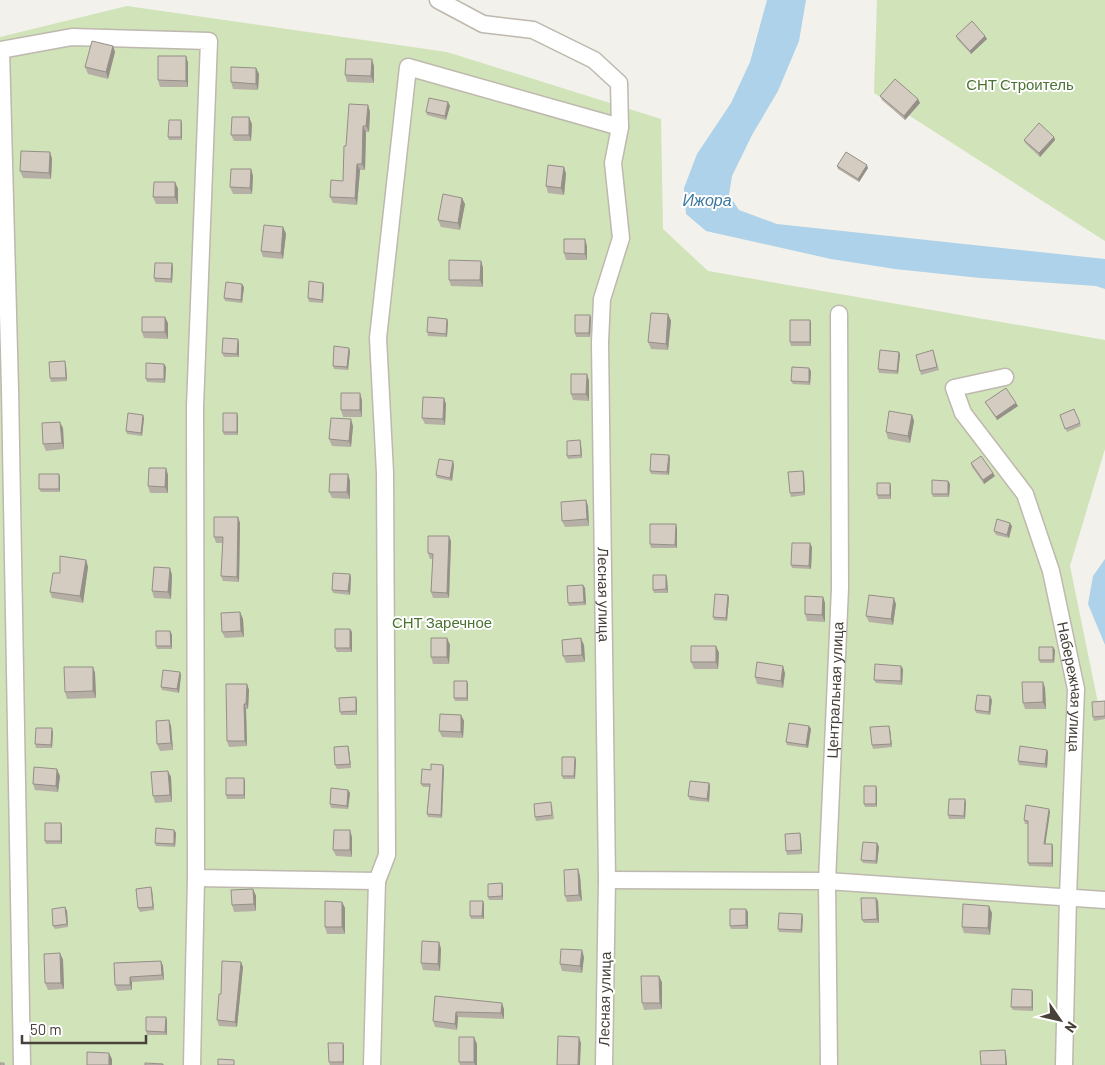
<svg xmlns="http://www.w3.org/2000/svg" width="1105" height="1065" font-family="Barlow,sans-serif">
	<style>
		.green { fill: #d1e3b8 }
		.water { fill: #aed2e9 }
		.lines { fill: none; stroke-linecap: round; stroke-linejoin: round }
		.street-casing { stroke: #beb8ae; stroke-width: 19 }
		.street { stroke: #fff; stroke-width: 16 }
		.wall { fill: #b6afa6 }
		.shaded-wall { fill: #948f87 }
		.building { fill: #d4ccc1; stroke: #948f87 }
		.labels { text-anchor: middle; stroke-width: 4; stroke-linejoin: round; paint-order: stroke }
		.park-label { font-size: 15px; fill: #4c7233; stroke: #fff }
		.street-label { font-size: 15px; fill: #474139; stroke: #fff }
		.water-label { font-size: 16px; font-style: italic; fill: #3c78a0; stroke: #fff }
	</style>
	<rect width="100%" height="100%" fill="#f3f1eb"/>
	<!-- green -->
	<path class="green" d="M877,0H1105V241L874,93Z
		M127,6L447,52L661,119L663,229L708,271L1105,340V449L1070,566L1100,713L1105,720V1065H0V37Z"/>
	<!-- water -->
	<path class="water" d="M767,0H806L799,41L778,91L752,135L732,176L729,195L739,210L777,224L1105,259V289L1096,286L980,278L895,269L831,259L706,231L686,214L684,188L697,154L731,103L750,62Z
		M1105,559V645L1088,604L1093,576Z"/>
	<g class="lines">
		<defs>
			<g id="street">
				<path id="s1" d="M438,0L483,24L533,30L594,60L619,83L620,127L613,163L621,238L602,299L600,342L607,880L604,1065"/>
				<path id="s2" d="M1005,377L954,388L963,413L1025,494L1051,571L1076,689L1068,897L1064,1065"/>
				<path d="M607,880L827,881L1105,900"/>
				<path d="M22,1065L10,389L1,50L72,37L209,41L195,407L196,878L377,881"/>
				<path d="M192,1065L196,878"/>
				<path d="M372,1065L377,881L387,855L385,473L378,338L408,67L620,127"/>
				<path id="s3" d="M829,1065L827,881L840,588L839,314"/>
			</g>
		</defs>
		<!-- street casing -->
		<use href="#street" class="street-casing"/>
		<!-- street -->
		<use href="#street" class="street"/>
	</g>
	<!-- wall -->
	<path class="wall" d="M956,36H985L987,39L971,54L957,39Z
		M113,46L115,52L108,79L88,74L85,67Z
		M186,56L188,63V87H160L158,80Z
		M374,66V83L347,82L345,75Z
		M256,68L259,74L258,90L233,89L231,82Z
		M880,96L920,103L905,120L882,100Z
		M448,102L450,106L446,120L427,115L426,112Z
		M368,105L370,112L369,132H366L365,170H360L357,205L333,203L330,197L343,181L346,146Z
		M181,120L182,124V140H169L168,137Z
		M252,124L251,141H234L231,135Z
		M1054,137L1055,140L1040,157L1025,143L1024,140Z
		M50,152L52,159L51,179L23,178L20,171Z
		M837,166L868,168L859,182L838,169Z
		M564,167L566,174L564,195L548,193L546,186Z
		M251,169L253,176L252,194H233L230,187Z
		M175,182L178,189V204H156L153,197Z
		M462,198L465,204L460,230L441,227L438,220Z
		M283,227L286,234L283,259L263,257L261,251Z
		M587,246V260H566L564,253Z
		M481,261L483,268V287L451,286L449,280Z
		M172,263L173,267L172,283L155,282L154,278Z
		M323,283L324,286L323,303L309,302L308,298Z
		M244,287L242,303L225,301L224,298Z
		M668,314L671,321L668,350L651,349L648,342Z
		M591,318L590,337H576L575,333Z
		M447,319L448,322L447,337L428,336L427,332Z
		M810,320L811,323V346H791L790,342Z
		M168,323V339L144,338L142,332Z
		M239,342V357H224L222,353Z
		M933,350L939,370L921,375L920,371Z
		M350,351L348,370L334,369L333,366Z
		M899,352L900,355L898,374L879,373L878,369Z
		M66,365L67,381L51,382L50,378Z
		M166,367L165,383L147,382L146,379Z
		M811,371L810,385L793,384L791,381Z
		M587,374L589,381V401L573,400L571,394Z
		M444,398L446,404L445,425L425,424L422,418Z
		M362,400V417H343L341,410Z
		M985,402L1016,403L1018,406L997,420Z
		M1074,409L1081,426L1067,432L1060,415Z
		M912,415L914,421L910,443L888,439L886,432Z
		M238,416V435H224L223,432Z
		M144,418L142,436L127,434L126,431Z
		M353,426L351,447L332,446L329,439Z
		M63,428L64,449L46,451L43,444Z
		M580,440L581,444L582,458L568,459L567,456Z
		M669,455L670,458L669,475L651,474L650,471Z
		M971,463L995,476L984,484L972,467Z
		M454,465L452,481L437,478L436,475Z
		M166,468L168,475V493H150L148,486Z
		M803,471L804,474L805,495L791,497L790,493Z
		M348,474L350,481V499L332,498L329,492Z
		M60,477V492H41L39,489Z
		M948,481L950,484L949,497H933L932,494Z
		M891,486V499H878L877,495Z
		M586,500L588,506L589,526L565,527L562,521Z
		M238,517L240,523L239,582L223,581L221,576L223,543H216L214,537Z
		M1012,526L1009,538L996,535L994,531Z
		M677,528V548H651L650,544Z
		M451,541L449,598H433L431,592L433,559H430L428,553Z
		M812,547L811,569L792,568L791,565Z
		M86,560L88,567L83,603L52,598L50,592L60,573Z
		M350,574L351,578L350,595L333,593L332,590Z
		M172,575L171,599L154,598L152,591Z
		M667,578L668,593H654L653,590Z
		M583,585L585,588L586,605L569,606L568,603Z
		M728,595L729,598L727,621L714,620L713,617Z
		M823,597L825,603V622L807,621L805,614Z
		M896,604L893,625L869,622L866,616Z
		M240,612L243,619L244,637L225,638L222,632Z
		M350,629L352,632V652H337L335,648Z
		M170,631L172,635V649H157L156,646Z
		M447,638L450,645L449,664H433L431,657Z
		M584,645L585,662L566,663L563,656Z
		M716,646L719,653L718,669H694L691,662Z
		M1055,650L1054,663H1040L1039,660Z
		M901,666L903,669L902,685L876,683L874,680Z
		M93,667L95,673L96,698L67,699L65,692Z
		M785,673L783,688L757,684L755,677Z
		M181,675L179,693L162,690L161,687Z
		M1043,682L1045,688L1046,709H1025L1023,703Z
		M247,684L249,690L248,709H246L247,746L229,747L227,741Z
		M468,684V701H455L454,698Z
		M992,700L990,715L976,713L975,710Z
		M357,701V715H341L340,712Z
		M1105,701V719L1094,721L1093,717Z
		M461,715L464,721L463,738L442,737L439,731Z
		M169,720L171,726L173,750L160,751L157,744Z
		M809,726L811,729L808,748L787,745L786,742Z
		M889,726L890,729L892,747L873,749L872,745Z
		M53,732L52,748H36L35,744Z
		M348,746L349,750L351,768L337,769L335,765Z
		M1047,750L1048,753L1047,768L1019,765L1018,761Z
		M576,760L575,779H563L562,776Z
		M444,768L442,818L428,817L427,814L429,787H423L421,784L431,770Z
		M168,771L171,777L172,802L155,803L153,796Z
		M60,776L58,792L35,790L33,784Z
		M245,781V799H227L226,795Z
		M709,783L710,786L709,802L690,800L688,796Z
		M876,786L877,790V807H865L864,804Z
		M348,790L350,793L348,809L331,808L330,804Z
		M966,802L965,819H949L948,815Z
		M552,805L554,819L536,821L535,817Z
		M1050,812L1045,844H1052L1053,847V867L1029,866L1028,863V824H1025L1024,820Z
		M62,826V844H46L45,841Z
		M174,830L176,833L175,847L156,846L155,843Z
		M800,833L801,837L802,854L787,855L786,851Z
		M352,837V857L336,856L333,850Z
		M877,843L879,847L877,864L863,863L861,860Z
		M578,869L580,876L582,901L567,902L565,896Z
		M503,886V900H489L488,897Z
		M253,889L256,896V911L234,912L232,905Z
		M152,890L154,910L140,912L138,908Z
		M876,898L878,901L879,923H864L862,920Z
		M483,901L484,904V919H471L470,916Z
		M342,902L345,908V934H327L325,927Z
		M65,907L67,911L68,927L55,929L53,926Z
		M748,912V929H731L730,926Z
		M992,913L990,935L964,933L962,927Z
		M803,917L802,933L779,932L778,929Z
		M439,942L441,949L440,971L423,970L421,963Z
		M60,953L63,960L64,989L48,990L45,983Z
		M584,957L582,973L562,971L560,964Z
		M161,961L163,966L164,980L132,982V990L117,991L115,985L114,963Z
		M243,967L237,1027L219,1026L217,1020L221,994Z
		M662,982V1009L644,1010L642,1003Z
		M1032,990L1033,993V1011L1013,1010L1011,1007Z
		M435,996L504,1009V1019L458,1017L457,1030L435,1027L433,1021Z
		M166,1017L167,1021V1035H147L146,1031Z
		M477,1044V1065H460L459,1062Z
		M344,1046V1065H330L329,1062Z"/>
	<!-- shaded-wall -->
	<path class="shaded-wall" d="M985,36L987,39L971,54L970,51Z
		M113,46L115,52L108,79L106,72Z
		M186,56L188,63V87L186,81Z
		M372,59L374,66V83L371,76Z
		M256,68L259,74L258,90L256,84Z
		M918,99L920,103L905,120L904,116Z
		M448,102L450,106L446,120L445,116Z
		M368,105L370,112L369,132L366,126Z
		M249,117L252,124L251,141L249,135Z
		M181,120L182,124V140L181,137Z
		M363,126L366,132L365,170L362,164Z
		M1054,137L1055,140L1040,157L1039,153Z
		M50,152L52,159L51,179L49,173Z
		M357,164L360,170L357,205L355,198Z
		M867,165L868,168L859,182L858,179Z
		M564,167L566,174L564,195L561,188Z
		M251,169L253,176L252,194L250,188Z
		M175,182L178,189V204L175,197Z
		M462,198L465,204L460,230L458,223Z
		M283,227L286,234L283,259L281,253Z
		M585,239L587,246V260L585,254Z
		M481,261L483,268V287L480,280Z
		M172,263L173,267L172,283L171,279Z
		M323,283L324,286L323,303L322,300Z
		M242,284L244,287L242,303L241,300Z
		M668,314L671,321L668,350L666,344Z
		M590,315L591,318L590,337L589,333Z
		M165,317L168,323V339L165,332Z
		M447,319L448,322L447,337L446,334Z
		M810,320L811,323V346L810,342Z
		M238,339L239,342V357L237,354Z
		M349,348L350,351L348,370L347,367Z
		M899,352L900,355L898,374L897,371Z
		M65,361L66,365L67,381L66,378Z
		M164,364L166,367L165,383L164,379Z
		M809,368L811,371L810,385L809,382Z
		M587,374L589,381V401L586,394Z
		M360,393L362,400V417L360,410Z
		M444,398L446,404L445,425L443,419Z
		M1016,403L1018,406L997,420L996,417Z
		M237,413L238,416V435L237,432Z
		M143,415L144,418L142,436L141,433Z
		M912,415L914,421L910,443L908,436Z
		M351,419L353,426L351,447L349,441Z
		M60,422L63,428L64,449L62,443Z
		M580,440L581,444L582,458L581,455Z
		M669,455L670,458L669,475L667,472Z
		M453,461L454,465L452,481L450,478Z
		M166,468L168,475V493L165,487Z
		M803,471L804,474L805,495L804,492Z
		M993,473L995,476L984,484L983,480Z
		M59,474L60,477V492L59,489Z
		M348,474L350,481V499L347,492Z
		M948,481L950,484L949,497L948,494Z
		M890,483L891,486V499L890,495Z
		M586,500L588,506L589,526L587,519Z
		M238,517L240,523L239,582L237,577Z
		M1010,523L1012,526L1009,538L1007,535Z
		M676,524L677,528V548L675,545Z
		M449,536L451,541L449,598L447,593Z
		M810,543L812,547L811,569L809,566Z
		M86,560L88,567L83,603L80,596Z
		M170,568L172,575L171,599L168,592Z
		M350,574L351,578L350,595L348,591Z
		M666,575L667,578L668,593L666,589Z
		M583,585L585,588L586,605L584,602Z
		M728,595L729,598L727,621L726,618Z
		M823,597L825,603V622L822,615Z
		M894,598L896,604L893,625L891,619Z
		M240,612L243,619L244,637L241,631Z
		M350,629L352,632V652L350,648Z
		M170,631L172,635V649L171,646Z
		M447,638L450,645L449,664L447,657Z
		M581,638L584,645L585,662L582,655Z
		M716,646L719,653L718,669L716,662Z
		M1053,647L1055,650L1054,663L1053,660Z
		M783,666L785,673L783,688L781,681Z
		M901,666L903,669L902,685L901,681Z
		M93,667L95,673L96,698L93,691Z
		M180,672L181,675L179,693L177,689Z
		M467,681L468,684V701L467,698Z
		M1043,682L1045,688L1046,709L1043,702Z
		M247,684L249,690L248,709L246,704Z
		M990,696L992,700L990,715L989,712Z
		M356,697L357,701V715L356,711Z
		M244,704L246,709L247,746L245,741Z
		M461,715L464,721L463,738L461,732Z
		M169,720L171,726L173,750L171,743Z
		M809,726L811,729L808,748L806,745Z
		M889,726L890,729L892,747L891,744Z
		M52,728L53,732L52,748L51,745Z
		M348,746L349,750L351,768L350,764Z
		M1047,750L1048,753L1047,768L1045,764Z
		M575,757L576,760L575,779L574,776Z
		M443,765L444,768L442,818L441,815Z
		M57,769L60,776L58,792L56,786Z
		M168,771L171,777L172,802L170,795Z
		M244,778L245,781V799L244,795Z
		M709,783L710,786L709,802L707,799Z
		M876,786L877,790V807L876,804Z
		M348,790L350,793L348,809L347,806Z
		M965,799L966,802L965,819L964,816Z
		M1049,809L1050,812L1045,847L1044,844Z
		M61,823L62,826V844L61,841Z
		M174,830L176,833L175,847L174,844Z
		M350,830L352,837V857L350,850Z
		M800,833L801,837L802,854L801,850Z
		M877,843L879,847L877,864L876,861Z
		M1052,844L1053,847V867L1052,863Z
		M578,869L580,876L582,901L579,895Z
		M502,883L503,886V900L502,896Z
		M151,887L152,890L154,910L153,907Z
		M253,889L256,896V911L254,904Z
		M876,898L878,901L879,923L877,919Z
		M483,901L484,904V919L482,916Z
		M342,902L345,908V934L342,927Z
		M989,906L992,913L990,935L988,928Z
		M65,907L67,911L68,927L67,924Z
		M746,909L748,912V929L746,925Z
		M802,914L803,917L802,933L801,930Z
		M439,942L441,949L440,971L438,964Z
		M582,950L584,957L582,973L580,966Z
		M60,953L63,960L64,989L61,983Z
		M161,961L163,966L164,980L162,975Z
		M241,962L243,967L237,1027L235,1022Z
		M659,976L662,982V1009L660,1003Z
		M130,977L132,982V990L130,985Z
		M1032,990L1033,993V1011L1032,1007Z
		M502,1003L504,1009V1019L501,1013Z
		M456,1012L458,1017L457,1030L455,1024Z
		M166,1017L167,1021V1035L165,1032Z
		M474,1037L477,1044V1065H475L474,1062Z
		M579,1037L581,1043L580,1065H578Z
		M343,1043L344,1046V1065L343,1062Z
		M1005,1050L1006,1053L1007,1065H1006Z
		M109,1053L112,1059V1065H109Z"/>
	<!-- building -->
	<path class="building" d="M972,21L985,36L970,51L956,36Z
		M92,41L113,46L106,72L85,67Z
		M158,56H186V81L158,80Z
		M346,59H372L371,76L345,75Z
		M231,67L256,68V84L231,82Z
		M895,79L918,99L904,116L880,96Z
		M429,98L448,102L445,116L426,112Z
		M349,104L368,105L366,126H363L362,164H357L355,198L330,197L331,180L343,181L344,146H346Z
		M232,117H249V135H231Z
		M169,120H181V137H168Z
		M1039,123L1054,137L1039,153L1024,140Z
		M21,151L50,152L49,173L20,171Z
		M846,152L867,165L858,179L837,166Z
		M548,165L564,167L561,188L546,186Z
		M231,169H251L250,188L230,187Z
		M154,182H175V197H153Z
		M443,194L462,198L458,223L438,220Z
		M264,225L283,227L281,253L261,251Z
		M564,239H585V254L564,253Z
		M449,260L481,261L480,280H449Z
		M155,263H172L171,279L154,278Z
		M309,281L323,283L322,300L308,298Z
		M226,282L242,284L241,300L224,298Z
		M651,313L668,314L666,344L648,342Z
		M575,315H590L589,333H575Z
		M142,317H165V332H142Z
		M428,317L447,319L446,334L427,332Z
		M790,320H810V342H790Z
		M223,338L238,339L237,354L222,353Z
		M334,346L349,348L347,367L333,366Z
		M880,350L899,352L897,371L878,369Z
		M933,350L937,367L920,371L916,355Z
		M65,361L66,378H50L49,362Z
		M146,363L164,364V379H146Z
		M792,367L809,368V382L791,381Z
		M571,374H587L586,394H571Z
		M1006,388L1016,403L996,417L985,402Z
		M341,393H360V410H341Z
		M423,397L444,398L443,419L422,418Z
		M1074,409L1080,423L1065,429L1060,415Z
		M889,411L912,415L908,436L886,432Z
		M128,413L143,415L141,433L126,431Z
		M223,413H237V432H223Z
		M331,418L351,419L349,441L329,439Z
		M60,422L62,443L43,444L42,423Z
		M580,440L581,455L567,456V441Z
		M651,454L669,455L667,472L650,471Z
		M981,456L993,473L983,480L971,463Z
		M439,459L453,461L450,478L436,475Z
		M149,468H166L165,487L148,486Z
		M803,471L804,492L790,493L788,472Z
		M39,474H59V489H39Z
		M330,474H348L347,492H329Z
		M932,480L948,481V494H932Z
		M877,483H890V495H877Z
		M586,500L587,519L562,521L561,502Z
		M214,517H238L237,577L221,576L223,537H214Z
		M997,519L1010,523L1007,535L994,531Z
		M650,524H676L675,545L650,544Z
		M428,536H449L447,593L431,592L433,554L428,553Z
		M792,543H810L809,566L791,565Z
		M60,556L86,560L80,596L50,592L53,573H60Z
		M154,567L170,568L168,592L152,591Z
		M333,573L350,574L348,591L332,590Z
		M653,575H666V589L653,590Z
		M583,585L584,602L568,603L567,586Z
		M715,594L728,595L726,618L713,617Z
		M869,595L894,598L891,619L866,616Z
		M805,596L823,597L822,615L805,614Z
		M240,612L241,631L222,632L221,613Z
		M335,629H350V648H335Z
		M156,631H170L171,646H156Z
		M431,638H447V657H431Z
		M581,638L582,655L563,656L562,640Z
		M691,646H716V662H691Z
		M1039,647H1053V660H1039Z
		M757,662L783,666L781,681L755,677Z
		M875,664L901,666V681L874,680Z
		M64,667H93V691L65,692Z
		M163,670L180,672L177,689L161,687Z
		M454,681H467V698H454Z
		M1022,682H1043V702L1023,703Z
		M226,684H247L246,704H244L245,741H227Z
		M977,695L990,696L989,712L975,710Z
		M356,697V711L340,712L339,698Z
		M1105,701V716L1093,717L1092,702Z
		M440,714L461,715V732L439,731Z
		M169,720L171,743L157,744L156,721Z
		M789,723L809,726L806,745L786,742Z
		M889,726L891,744L872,745L870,727Z
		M36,728H52L51,745L35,744Z
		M348,746L350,764L335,765L334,747Z
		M1020,746L1047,750L1045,764L1018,761Z
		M562,757H575L574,776H562Z
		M431,764L443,765L441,815L427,814L430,784H421L422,769L431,770Z
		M34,767L57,769L56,786L33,784Z
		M168,771L170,795L153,796L151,772Z
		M226,778H244V795H226Z
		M690,781L709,783L707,799L688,796Z
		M864,786H876V804H864Z
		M331,788L348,790L347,806L330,804Z
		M949,799H965L964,816L948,815Z
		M551,802L552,815L535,817L534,804Z
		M1026,805L1049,809L1044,844H1052V863H1028V821L1024,820Z
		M45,823H61V841H45Z
		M156,828L174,830V844L155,843Z
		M334,830H350V850H333Z
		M800,833L801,850L786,851L785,834Z
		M863,842L877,843L876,861L861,860Z
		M578,869L579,895L565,896L564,870Z
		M502,883V896L488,897V884Z
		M151,887L153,907L138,908L136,889Z
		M253,889L254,904L232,905L231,890Z
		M861,898H876L877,919L862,920Z
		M325,901L342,902V927H325Z
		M470,901H483L482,916H470Z
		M963,904L989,906L988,928L962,927Z
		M65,907L67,924L53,926L52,909Z
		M730,909H746V925L730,926Z
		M779,913L802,914L801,930L778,929Z
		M422,941L439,942L438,964L421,963Z
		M561,949L582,950L580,966L560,964Z
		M60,953L61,983H45L44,954Z
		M161,961L162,975L130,977V985H115L114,963Z
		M222,961L241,962L235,1022L217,1020L219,994H221Z
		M641,976H659L660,1003H642Z
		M1012,989L1032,990V1007H1011Z
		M435,996L502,1003L501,1013L456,1012L455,1024L433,1021Z
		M146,1017H166L165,1032L146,1031Z
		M558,1036L579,1037L578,1065H557Z
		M459,1037H474V1062H459Z
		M328,1043H343V1062H329Z
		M1005,1050L1006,1065H981L980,1051Z
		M87,1052L109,1053V1065H87Z
		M218,1059L234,1060V1065H218Z
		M0,1063H4V1065H0Z
		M145,1063L163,1064V1065H145Z"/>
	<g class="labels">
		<!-- park labels -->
		<g class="park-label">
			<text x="1020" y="90">СНТ Строитель</text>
			<text x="442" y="628">СНТ Заречное</text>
		</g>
		<!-- street labels -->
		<g class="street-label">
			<text dy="5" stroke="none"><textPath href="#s1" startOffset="719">Лесная улица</textPath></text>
			<text dy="5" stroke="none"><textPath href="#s2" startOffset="380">Набережная улица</textPath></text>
			<text dy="5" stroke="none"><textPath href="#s3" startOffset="375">Центральная улица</textPath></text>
			<text transform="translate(605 999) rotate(-89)" y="5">Лесная улица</text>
		</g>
		<!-- water labels -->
		<g class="water-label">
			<text x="707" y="206">Ижора</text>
		</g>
	</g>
	<!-- north arrow -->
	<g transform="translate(1060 1020) rotate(124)" stroke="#ffffff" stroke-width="4" paint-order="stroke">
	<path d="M0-4L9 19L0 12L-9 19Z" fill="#474139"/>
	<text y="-8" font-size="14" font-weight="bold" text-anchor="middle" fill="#474139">N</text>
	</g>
	<!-- scale -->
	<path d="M22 1035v8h124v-8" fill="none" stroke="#474139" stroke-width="2.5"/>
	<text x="30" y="1035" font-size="15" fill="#474139" stroke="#ffffff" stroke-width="4" paint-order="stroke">50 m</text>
</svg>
